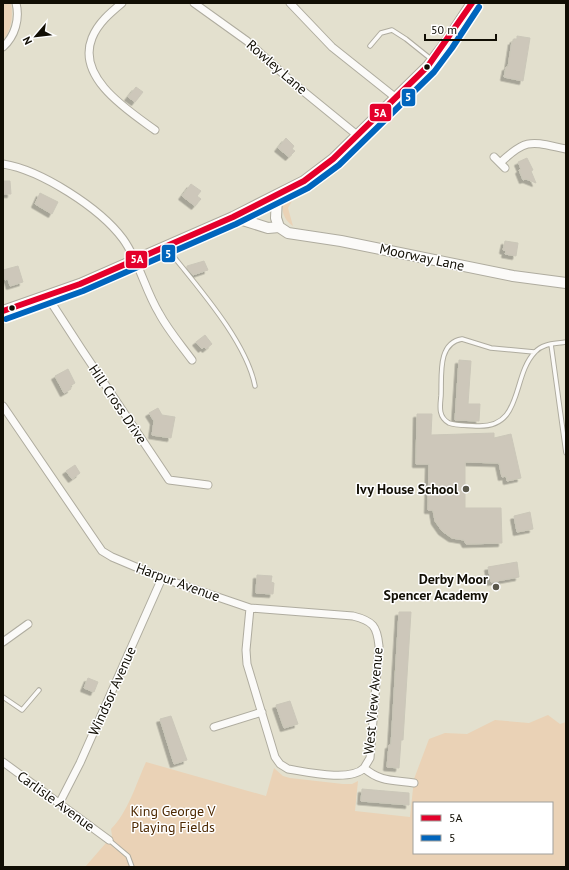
<svg xmlns="http://www.w3.org/2000/svg" width="569" height="870" font-family="'PT Sans',sans-serif">
	<style>
		.green { fill: #ead2b6; fill-rule: evenodd }
		.building { fill: #cdc7ba; stroke: #cbc7b9; filter: url(#shadow) }
		.lines { fill: none; stroke-linecap: round; stroke-linejoin: round }
		.lane-casing { stroke: #afac9f; stroke-width: 5.5 }
		.street-casing { stroke: #afac9f; stroke-width: 9 }
		.secondary-casing { stroke: #afac9f; stroke-width: 12 }
		.lane { stroke: #fbfaf8; stroke-width: 3.5 }
		.street { stroke: #fbfaf8; stroke-width: 7 }
		.secondary { stroke: #fbfaf8; stroke-width: 10 }
		.bus-1-casing { stroke: #fff; stroke-width: 9 }
		.bus-2-casing { stroke: #fff; stroke-width: 9 }
		.bus-1 { stroke: #e4002b; stroke-width: 6 }
		.bus-2 { stroke: #0065bd; stroke-width: 6 }
		.bus-dot { fill: #110e04; stroke: #fff; stroke-width: 1.5 }
		.poi-dot { fill: #5a584b; stroke: #fff; stroke-width: 1.5 }
		.labels { text-anchor: middle; stroke-width: 3; stroke-linejoin: round; paint-order: stroke }
		.street-label { font-size: 14px; fill: #110e04; stroke: #fff }
		.poi-label { font-size: 14px; font-weight: bold; fill: #110e04; stroke: #fff; text-anchor: end }
		.park-label { font-size: 14px; fill: #4d2801; stroke: #fff }
		.line-badge { stroke: #fff; stroke-width: 1.5 }
		.badge-label { font-size: 11px; text-anchor: middle; font-weight: bold; fill: #fff }
	</style>
	<defs>
		<filter id="shadow"><feDropShadow dx="-3.5" dy="3.5" stdDeviation="0" flood-color="#0004"/></filter>
	</defs>
	<rect width="100%" height="100%" fill="#e3e0ce"/>
	<!-- green -->
	<path class="green" d="M3,3H11C13,16 12,30 3,40Z
		M300,187L288,208L293,226C283,219 281,210 283,198Z
		M548,715L560,724L566,722V867H85L112,836L111,829C128,812 136,784 146,762L266,796L274,768L283,776L290,778L343,784H352L358,781L355,811L410,817L414,779L429,739L445,733L467,734L495,720L529,723ZM414,803H552V853H414Z"/>
	<!-- building -->
	<path class="building" d="M517,36L530,38L523,81L504,77L506,67H508L512,41L513,42L514,39H517Z
		M136,87L143,92L135,102L128,97Z
		M286,138L294,146L292,149L295,151L289,157L278,148Z
		M527,158L533,170L531,171L536,183L526,179L523,180L519,170L521,169L518,162Z
		M3,181H10L11,194H3Z
		M191,184L201,191L197,196L201,199L195,206L182,196Z
		M40,193L58,202L52,214L35,204Z
		M505,241L518,243L516,256L505,254L506,251L503,250Z
		M204,261L208,270L193,275L187,268V266Z
		M18,266L23,282L10,286L8,279L5,280L3,270Z
		M205,335L212,344L206,349L204,347L202,349L196,342Z
		M459,360L471,361L468,404H480L479,421L455,420Z
		M68,369L75,383L70,386L71,389L64,393L55,376Z
		M158,408L162,415L175,417L171,438L152,435L154,421L149,413Z
		M417,414H432L431,435L494,433V438L511,434L521,478L507,481L506,476L502,477L499,463L465,462V508H501L502,543L466,544L464,540L452,538L442,531L435,521L433,510H428L429,464H416Z
		M75,465L80,473L72,479L66,471Z
		M530,512L533,529L517,532L514,516Z
		M517,562L519,577L491,582L488,567Z
		M257,575L272,576L271,582L274,583L273,594L256,593Z
		M399,612H411L403,740H401L399,768L387,767L389,745H391Z
		M88,678L98,682L94,692L84,688Z
		M290,701L298,724L284,728L276,705Z
		M171,716L187,760L174,764L160,719Z
		M362,789L409,793V805L361,801Z"/>
	<g class="lines">
		<defs>
			<path id="lane" d="M370,46L381,33L392,30L406,39L431,59
				M166,247C195,284 246,340 255,386
				M551,344L566,453
				M534,352L491,348L462,339C437,343 442,376 441,396C440,406 438,417 449,423C457,426 468,425 476,426C524,429 511,377 535,352C543,343 555,344 566,342
				M3,697L22,710L39,690
				M109,840L128,856L132,867"/>
			<path id="street" d="M122,3C110,13 98,23 92,38C76,78 129,111 155,130
				M194,3L247,41L292,82L357,135
				M290,3L332,47L396,98
				M3,47C15,36 20,19 16,3
				M494,157L505,168
				M500,163C527,137 532,142 566,149
				M3,164C41,170 100,208 123,239C139,261 145,290 159,313C168,330 181,345 192,360
				M47,296L82,350L169,480L208,485
				M3,406L102,551L112,557L162,578L250,608L353,616C373,621 377,626 379,646L370,758L364,768
				M250,608L246,650L247,664L275,757L280,764L288,769C307,772 351,782 364,768C380,782 393,780 414,783
				M3,642L28,624
				M214,727L262,712
				M3,762L109,840
				M60,802L80,763L162,578"/>
			<path id="secondary" d="M277,196L276,218L279,227
				M233,217L268,228L279,227L288,233L341,241L513,276L566,283
				M3,311L80,284L233,217L304,181L333,159L428,66L445,44L472,3"/>
		</defs>
		<!-- lane casing -->
		<use href="#lane" class="lane-casing"/>
		<!-- street casing -->
		<use href="#street" class="street-casing"/>
		<!-- secondary casing -->
		<use href="#secondary" class="secondary-casing"/>
		<!-- lane -->
		<use href="#lane" class="lane"/>
		<!-- street -->
		<use href="#street" class="street"/>
		<!-- secondary -->
		<use href="#secondary" class="secondary"/>
		<defs>
			<path id="bus-1" d="M3,311L80,284L233,217L304,181L333,159L428,66L472,3"/>
			<path id="bus-2" d="M6,319L83,291L236,224L308,188L339,165L434,72L452,48L479,7"/>
		</defs>
		<!-- bus-1 casing -->
		<use href="#bus-1" class="bus-1-casing"/>
		<!-- bus-2 casing -->
		<use href="#bus-2" class="bus-2-casing"/>
		<!-- bus-1 -->
		<use href="#bus-1" class="bus-1"/>
		<!-- bus-2 -->
		<use href="#bus-2" class="bus-2"/>
	</g>
	<!-- markers -->
	<g class="bus-dot">
		<circle cx="427" cy="67" r="3.5"/>
		<circle cx="12" cy="308" r="3.5"/>
	</g>
	<g class="poi-dot">
		<circle cx="466" cy="489" r="4"/>
		<circle cx="496" cy="587" r="4"/>
	</g>
	<g class="labels">
		<!-- street labels -->
		<g class="street-label">
			<text transform="translate(277 67) rotate(41)" y="5">Rowley Lane</text>
			<text transform="translate(422 257) rotate(12)" y="5">Moorway Lane</text>
			<text transform="translate(118 404) rotate(56)" y="5">Hill Cross Drive</text>
			<text transform="translate(178 582) rotate(20)" y="5">Harpur Avenue</text>
			<text transform="translate(112 691) rotate(-66)" y="5">Windsor Avenue</text>
			<text transform="translate(373 701) rotate(-85)" y="5">West View Avenue</text>
			<text transform="translate(56 801) rotate(36)" y="5">Carlisle Avenue</text>
		</g>
		<!-- poi labels -->
		<g class="poi-label">
			<text x="458" y="494">Ivy House School</text>
			<text x="488" y="584">Derby Moor<tspan x="488" dy="16">Spencer Academy</tspan></text>
		</g>
		<!-- park labels -->
		<g class="park-label">
			<text x="173" y="816">King George V<tspan x="173" dy="16">Playing Fields</tspan></text>
		</g>
	</g>
	<g class="line-badge">
		<rect x="401" y="88" width="15" height="19" rx="4" fill="#0065bd"/>
		<rect x="369" y="103" width="23" height="19" rx="4" fill="#e4002b"/>
		<rect x="161" y="244" width="15" height="19" rx="4" fill="#0065bd"/>
		<rect x="125" y="250" width="23" height="19" rx="4" fill="#e4002b"/>
	</g>
	<g class="badge-label">
		<text x="408" y="101">5</text>
		<text x="380" y="117">5A</text>
		<text x="168" y="258">5</text>
		<text x="137" y="263">5A</text>
	</g>
	<!-- border -->
	<rect width="569" height="870" fill="none" stroke="#110e04" stroke-width="8"/>
	<!-- legend -->
	<rect x="413" y="802" width="140" height="52" fill="#ffffff" stroke="#a09f9b"/>
	<rect x="421" y="815" width="20" height="6" fill="#e4002b" stroke="#a09f9b"/>
	<text x="449" y="822" font-size="12" fill="#110e04">5A</text>
	<rect x="421" y="835" width="20" height="6" fill="#0065bd" stroke="#a09f9b"/>
	<text x="449" y="842" font-size="12" fill="#110e04">5</text>
	<!-- north arrow -->
	<g transform="translate(36 36) rotate(242)" stroke="#ffffff" stroke-width="3" paint-order="stroke">
	<path d="M0-3L7 15L0 10L-7 15Z" fill="#110e04"/>
	<text y="-6" font-size="11" font-weight="bold" text-anchor="middle" fill="#110e04">N</text>
	</g>
	<!-- scale -->
	<path d="M425 34v6h71v-6" fill="none" stroke="#110e04" stroke-width="2"/>
	<text x="431" y="34" font-size="12" fill="#110e04" stroke="#ffffff" stroke-width="3" paint-order="stroke">50 m</text>
</svg>
